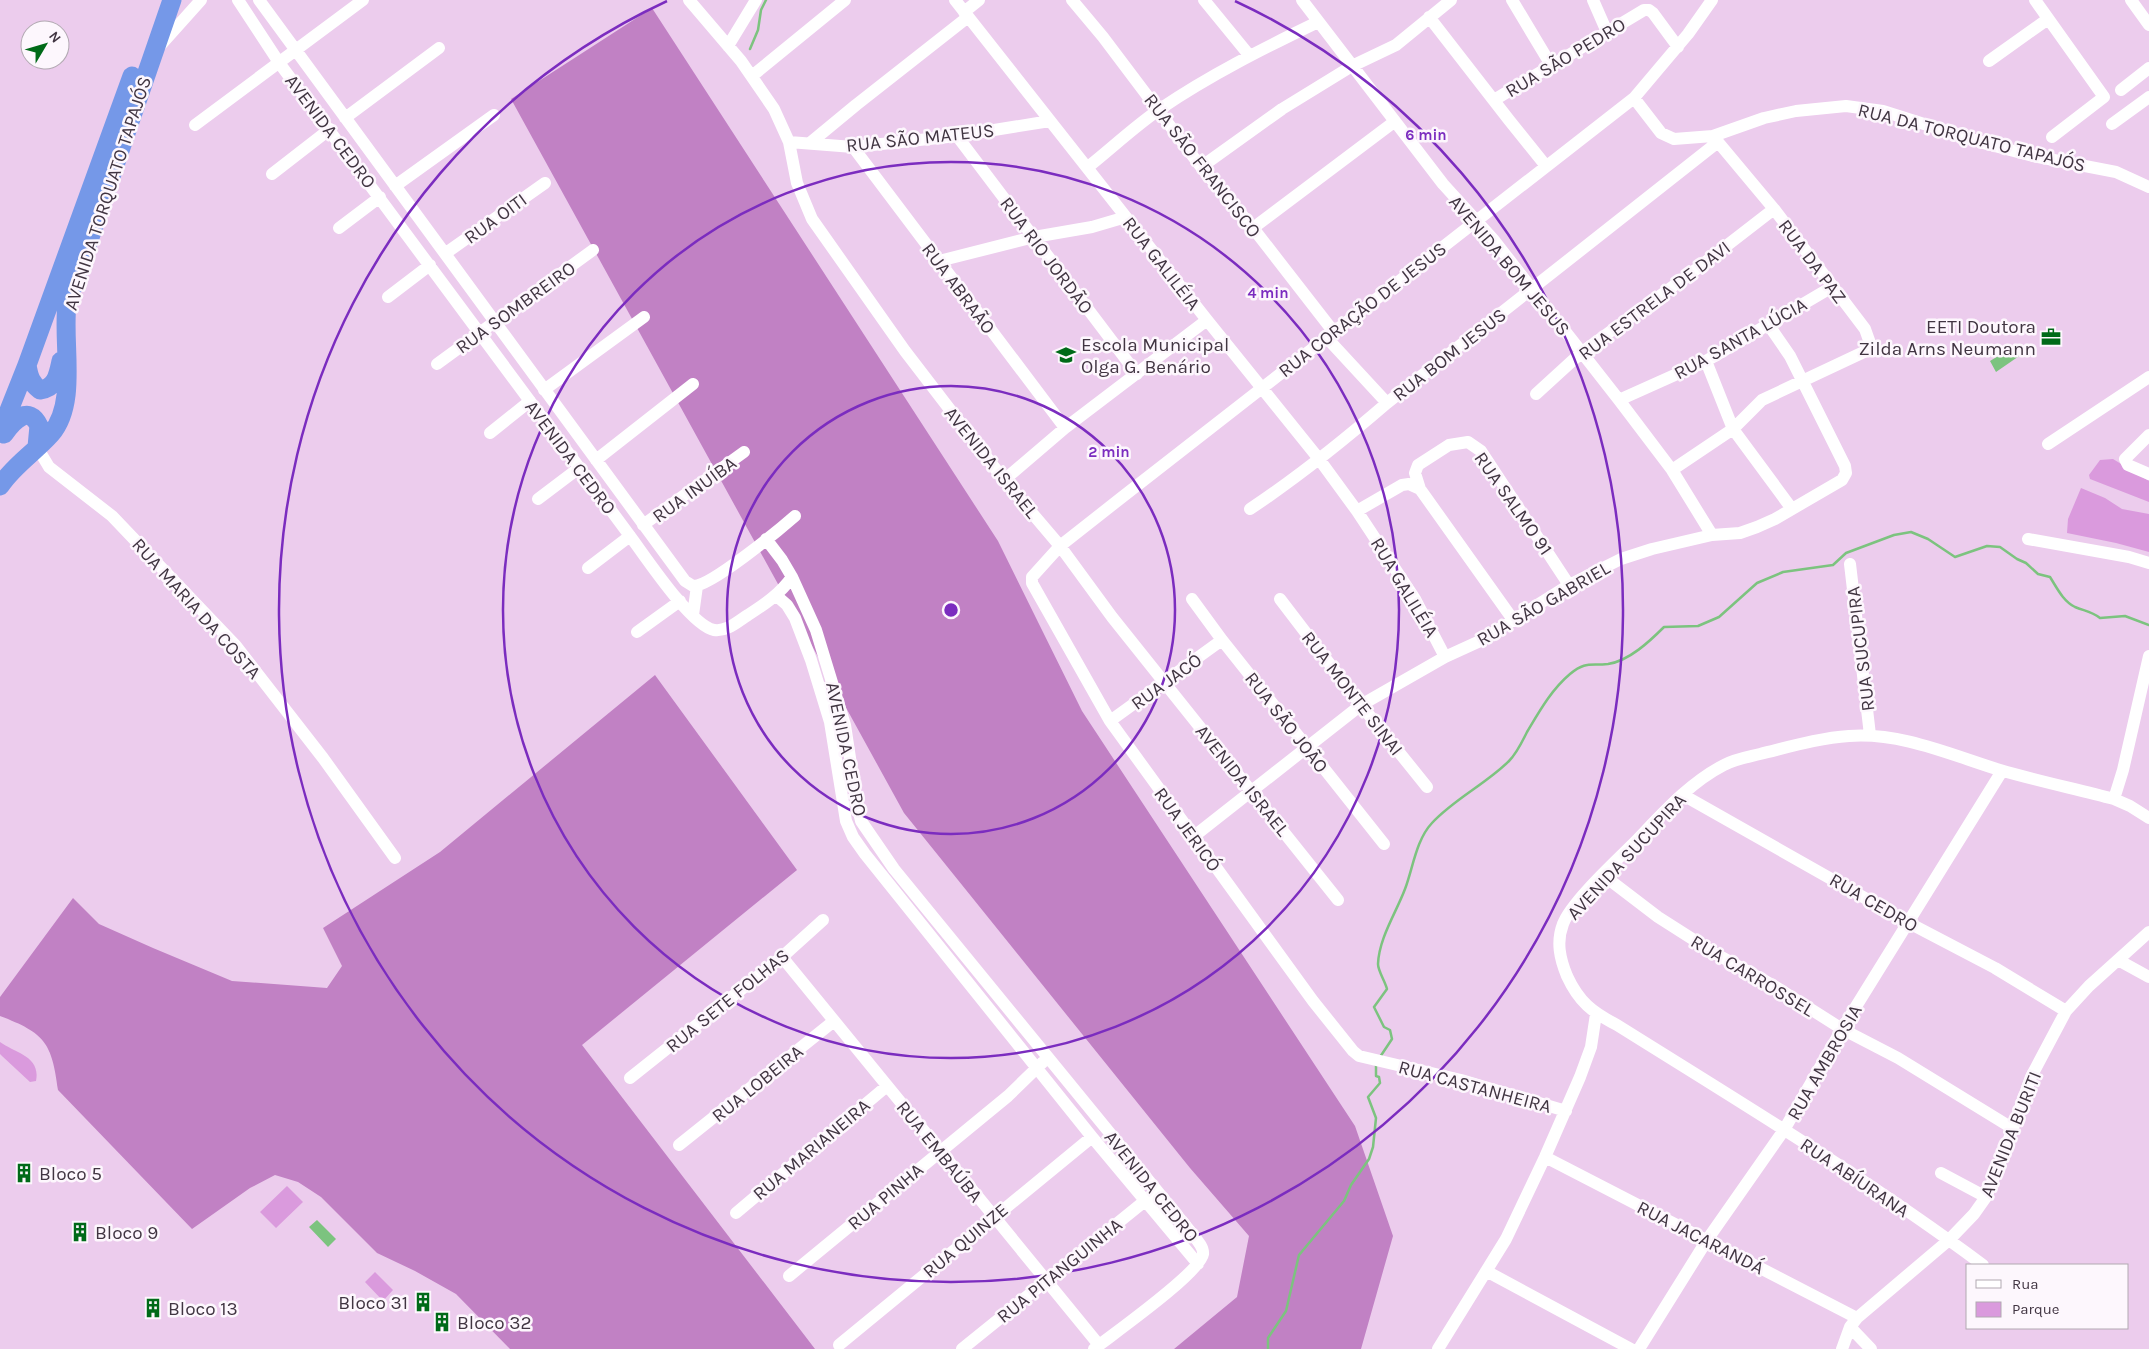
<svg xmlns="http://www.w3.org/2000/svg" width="2149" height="1349" font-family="Karla,sans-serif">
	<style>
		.green { fill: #da9add }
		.forest { fill: #c181c4 }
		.water { fill: #7cc37f }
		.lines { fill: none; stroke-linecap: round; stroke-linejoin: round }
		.stream { stroke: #7cc37f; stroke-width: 2.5 }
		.minor { stroke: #fff; stroke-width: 12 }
		.highway { stroke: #7598e8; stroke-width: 19 }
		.ring { fill: none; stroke: #7b2cbf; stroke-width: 2.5 }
		.labels { text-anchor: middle; stroke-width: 5; stroke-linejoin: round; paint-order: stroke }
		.street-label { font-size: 19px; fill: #413542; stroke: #fdf7fd }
		.poi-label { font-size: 19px; fill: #413542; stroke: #fdf7fd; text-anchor: start }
		.centre { fill: #7b2cbf; stroke: #fdf7fd; stroke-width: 2.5 }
		.ring-label { font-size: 15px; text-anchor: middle; font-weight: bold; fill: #7b2cbf; stroke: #fdf7fd; stroke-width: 5; stroke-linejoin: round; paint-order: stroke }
	</style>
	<rect width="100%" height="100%" fill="#eccced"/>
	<!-- green -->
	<path class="green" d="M2113,459L2149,481V502L2090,479L2089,475L2100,460Z
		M2081,488L2105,498L2122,509L2149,514V552L2116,543L2067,533L2068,519Z
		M0,1042C15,1053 41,1056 36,1081L30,1082L2,1056L0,1054Z
		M287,1186L303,1202L276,1228L260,1212Z
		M375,1272L393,1290L383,1301L365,1282Z"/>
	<!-- forest -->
	<path class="forest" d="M652,8L998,541L1082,711L1355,1126L1393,1236L1361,1349H1174L1237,1297L1249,1236L1190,1168L904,813L511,99Z
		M655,675L797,870L582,1045L815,1349H510L456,1294L415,1271L377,1253L321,1197L298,1182L275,1175L250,1188L192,1229L58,1090C52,1043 45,1033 0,1016V997L73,898L99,924L153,948L232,981L327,988L342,966L323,928L440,852Z"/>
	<!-- water -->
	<path class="water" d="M2018,344L2025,352L1996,372L1990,361Z
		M317,1220L336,1239L328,1247L309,1227Z"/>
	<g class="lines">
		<!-- stream -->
		<path class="stream" d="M750,49L758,30L761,10L766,0
			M1380,1057L1392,1039L1390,1030L1384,1027L1374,1007L1387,989C1385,981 1378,971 1378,964C1379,938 1396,913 1405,889C1413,868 1416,840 1432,823C1454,799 1486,784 1509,761C1517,753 1522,742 1527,732C1539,712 1551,690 1570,674C1586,661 1590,666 1608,664C1629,661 1650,641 1664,627L1698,626L1719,617L1757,583L1783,572L1833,565L1846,553L1894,535L1911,532L1928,539L1955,557L1987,546L2000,547L2017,559L2026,563L2038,574L2050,577C2057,588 2063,601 2075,607C2084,611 2091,611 2100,618L2125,616L2149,625
			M1268,1349V1338L1286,1311L1299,1255L1344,1201L1351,1185L1369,1159L1373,1147L1376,1118L1368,1097L1380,1083L1379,1077L1376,1076V1063"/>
		<!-- minor -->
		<path class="minor" d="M238,0L280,64L630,536C645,556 691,626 714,630C727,632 738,621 748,615C765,604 780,594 792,577
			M259,0L685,581L693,586C710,587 779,530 795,516
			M689,0L741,61L774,109L789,142L797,183L812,219L905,351L1004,480L1060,546L1112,617L1338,900
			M955,0L1207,320L1319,459L1357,511L1415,599L1445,657
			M1072,0L1103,37L1201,167L1253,228L1333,331
			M1204,0L1249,55
			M1302,0L1443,184L1493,239L1619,400L1672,470L1712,535
			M1512,0L1551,65
			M1593,0L1607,32
			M2035,0L2104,97L2052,137
			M2131,0L2149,25
			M964,12L979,0
			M1429,17L1509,120L1546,166
			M728,46L756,0
			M158,48L201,0
			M1989,61L2048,19
			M752,76L845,0
			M2121,90L2149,68
			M1634,98L1661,133L1674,139L1713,136L1764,118L1796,111L1846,106L1883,111L1987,144L2033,156L2116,172L2149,187
			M1494,100L1644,10H1649L1653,13L1678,47
			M345,118L439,48
			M2112,124L2149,97
			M195,125L363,0
			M957,136L1137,374
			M789,142L853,147L957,136L1050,121
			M810,143L856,105L968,17
			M853,147L1065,428
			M1088,167C1112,148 1135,126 1160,109C1210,75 1264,48 1318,22
			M1201,167L1282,109L1352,66L1396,45L1451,0
			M272,174L330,129
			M395,186L494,115
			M339,228L380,197
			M1253,228L1394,122
			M446,253L545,183
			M939,261L1034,237L1092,227L1126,217
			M388,297L430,265
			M1326,337L1387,403
			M1706,361L1733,429L1792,509
			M437,364L593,250
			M544,390L644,317
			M1536,394L1582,352L1690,274L1774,209
			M1619,400L1706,361L1832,287
			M490,433L530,401
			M2149,435L2125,459L2128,465L2149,474
			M2048,444L2149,377
			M37,447L49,467L112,516L236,646L323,758L395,858
			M596,460L693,384
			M1672,470L1733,429L1762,400L1866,351L1870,343L1865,329L1774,209L1713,136
			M1004,480L1065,428L1207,320
			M1420,489L1415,473L1418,465L1449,445L1468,442L1481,451L1569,585
			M538,499L579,468
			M1250,509C1298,477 1343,441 1387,403L1718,142
			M1357,511L1402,485L1409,484L1420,489L1514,621
			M643,525L744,452
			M766,539L782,560L792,577L816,630L845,725L857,804L861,821L894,869L1190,1231C1194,1237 1204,1246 1203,1254C1200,1273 1113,1334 1094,1349
			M2028,539L2129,557L2149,563
			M1850,564L1870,735
			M588,568L630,536
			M775,598H779L787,605L795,618L811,660L830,722L846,821L853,837L865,854L1092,1137L1198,1264
			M1192,599L1222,640L1384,844
			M1280,599L1361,705L1427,787
			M693,615L697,586
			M637,632L680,601
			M1110,721L1222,640
			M1683,795L1909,923L1995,968L2066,1011
			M2114,799L2123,770L2149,656
			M1193,837L1361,705L1445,657L1480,641L1569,585L1621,559L1652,549L1712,535L1740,533L1757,527L1775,519L1842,480L1846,473L1845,466L1790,356L1768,324
			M1603,875L1658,917L1716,954L1776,987L1842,1029L1898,1058L2012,1128
			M782,957C888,1086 993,1216 1099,1345
			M2118,960L2149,977
			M630,1078L782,957L823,920
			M1566,1111L1461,1080L1359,1056L1353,1051L1313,1001L1110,721L1032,583V577L1060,546L1121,498L1634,98L1688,34L1712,0
			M679,1145L834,1021
			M1545,1157L1857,1318
			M1941,1173L1986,1197
			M736,1213L887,1086
			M1983,1265C1866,1178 1740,1102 1617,1025C1592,1012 1579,1002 1567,976C1560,959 1556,942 1563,924C1571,902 1617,860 1635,842C1662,814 1689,783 1724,765C1735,759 1748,757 1760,754C1789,747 1819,738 1849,736C1901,732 1951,755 2000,770C2038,781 2076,789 2114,799L2130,806L2149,818
			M1486,1271L1631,1349
			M789,1276L1008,1096L1043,1062
			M1850,1327L1871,1349
			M839,1345L1092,1137
			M962,1349L1151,1196
			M1438,1349L1506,1239L1545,1157L1580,1077L1591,1047L1596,1014
			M1639,1349L1707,1240L1784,1130L1842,1029L2002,771
			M1842,1349L1850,1327L1857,1318L1949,1240L1974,1214L1986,1197L2004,1153L2031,1077L2066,1011L2089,986L2149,932"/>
		<!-- highway -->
		<path class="highway" d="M27,365C29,377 31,383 40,390C56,388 58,375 61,361
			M0,433L27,365L132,76
			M4,434C13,421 29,404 39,426L37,447
			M0,486C14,465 34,453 51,434C78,403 62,343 67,304L172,0"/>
	</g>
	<!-- distance rings -->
	<g class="ring">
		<circle cx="951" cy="610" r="224"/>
		<circle cx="951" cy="610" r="448"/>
		<path d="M1235 1A672 672 0 1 1 667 1"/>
	</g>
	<!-- icons -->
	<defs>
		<symbol id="office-bare" viewBox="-9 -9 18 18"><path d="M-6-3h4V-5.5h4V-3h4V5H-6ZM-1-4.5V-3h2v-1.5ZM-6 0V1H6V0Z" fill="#006a18" stroke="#fdf7fd" stroke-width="2.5" paint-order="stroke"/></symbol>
		<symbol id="school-bare" viewBox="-9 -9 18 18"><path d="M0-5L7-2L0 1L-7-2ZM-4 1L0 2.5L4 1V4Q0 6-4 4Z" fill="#006a18" stroke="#fdf7fd" stroke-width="2.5" paint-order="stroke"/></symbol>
		<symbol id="building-bare" viewBox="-9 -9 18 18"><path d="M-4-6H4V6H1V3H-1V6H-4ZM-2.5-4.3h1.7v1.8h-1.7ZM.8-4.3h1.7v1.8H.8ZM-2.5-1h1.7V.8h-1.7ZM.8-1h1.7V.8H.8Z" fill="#006a18" stroke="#fdf7fd" stroke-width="2.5" paint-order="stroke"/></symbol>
	</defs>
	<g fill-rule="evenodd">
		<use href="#office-bare" x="2037" y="323" width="28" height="28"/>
		<use href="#school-bare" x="1052" y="341" width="28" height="28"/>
		<use href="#building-bare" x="10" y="1159" width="28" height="28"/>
		<use href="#building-bare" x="66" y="1218" width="28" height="28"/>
		<use href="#building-bare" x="409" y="1288" width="28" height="28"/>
		<use href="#building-bare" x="139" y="1294" width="28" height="28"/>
		<use href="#building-bare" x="428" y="1308" width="28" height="28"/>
	</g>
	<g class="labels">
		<!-- street labels -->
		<g class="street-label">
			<text transform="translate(1565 57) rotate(-31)" y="7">RUA SÃO PEDRO</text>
			<text transform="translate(331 131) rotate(53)" y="7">AVENIDA CEDRO</text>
			<text transform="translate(920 137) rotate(-6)" y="7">RUA SÃO MATEUS</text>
			<text transform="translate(1972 137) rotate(14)" y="7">RUA DA TORQUATO TAPAJÓS</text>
			<text transform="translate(1203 165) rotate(52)" y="7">RUA SÃO FRANCISCO</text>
			<text transform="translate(107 193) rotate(-72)" y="7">AVENIDA TORQUATO TAPAJÓS</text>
			<text transform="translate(495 218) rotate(-36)" y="7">RUA OITI</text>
			<text transform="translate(1047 255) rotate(53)" y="7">RUA RIO JORDÃO</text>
			<text transform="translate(1813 261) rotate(53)" y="7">RUA DA PAZ</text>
			<text transform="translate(1162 263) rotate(52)" y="7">RUA GALILÉIA</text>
			<text transform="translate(1510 265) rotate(50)" y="7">AVENIDA BOM JESUS</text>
			<text transform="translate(959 288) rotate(53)" y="7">RUA ABRAÃO</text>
			<text transform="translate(1654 300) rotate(-37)" y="7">RUA ESTRELA DE DAVI</text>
			<text transform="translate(515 307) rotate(-36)" y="7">RUA SOMBREIRO</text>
			<text transform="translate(1362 309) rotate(-38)" y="7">RUA CORAÇÃO DE JESUS</text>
			<text transform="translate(1740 338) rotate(-29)" y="7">RUA SANTA LÚCIA</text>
			<text transform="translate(1449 354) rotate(-38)" y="7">RUA BOM JESUS</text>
			<text transform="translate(571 457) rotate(53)" y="7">AVENIDA CEDRO</text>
			<text transform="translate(992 462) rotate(51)" y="7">AVENIDA ISRAEL</text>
			<text transform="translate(694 489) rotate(-36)" y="7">RUA INUÍBA</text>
			<text transform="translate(1514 503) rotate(55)" y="7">RUA SALMO 91</text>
			<text transform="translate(1405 587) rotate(59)" y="7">RUA GALILÉIA</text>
			<text transform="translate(1543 603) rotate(-30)" y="7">RUA SÃO GABRIEL</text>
			<text transform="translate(197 608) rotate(48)" y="7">RUA MARIA DA COSTA</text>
			<text transform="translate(1860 649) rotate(-97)" y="7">RUA SUCUPIRA</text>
			<text transform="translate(1166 681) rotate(-36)" y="7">RUA JACÓ</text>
			<text transform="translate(1353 693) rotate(52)" y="7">RUA MONTE SINAI</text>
			<text transform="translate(1287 722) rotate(52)" y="7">RUA SÃO JOÃO</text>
			<text transform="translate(847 749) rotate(78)" y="7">AVENIDA CEDRO</text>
			<text transform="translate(1243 780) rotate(51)" y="7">AVENIDA ISRAEL</text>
			<text transform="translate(1188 829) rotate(54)" y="7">RUA JERICÓ</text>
			<text transform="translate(1626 856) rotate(-47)" y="7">AVENIDA SUCUPIRA</text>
			<text transform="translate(1874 902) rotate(30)" y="7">RUA CEDRO</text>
			<text transform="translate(1753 975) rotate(31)" y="7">RUA CARROSSEL</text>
			<text transform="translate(727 1000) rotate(-39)" y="7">RUA SETE FOLHAS</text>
			<text transform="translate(1824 1062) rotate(-60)" y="7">RUA AMBROSIA</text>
			<text transform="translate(757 1083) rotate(-39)" y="7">RUA LOBEIRA</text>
			<text transform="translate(1475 1086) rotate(15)" y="7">RUA CASTANHEIRA</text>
			<text transform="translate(2010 1134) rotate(-68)" y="7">AVENIDA BURITI</text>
			<text transform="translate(811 1149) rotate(-40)" y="7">RUA MARIANEIRA</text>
			<text transform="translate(940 1151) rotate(51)" y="7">RUA EMBAÚBA</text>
			<text transform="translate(1855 1177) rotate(34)" y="7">RUA ABÍURANA</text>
			<text transform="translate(1152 1186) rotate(51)" y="7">AVENIDA CEDRO</text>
			<text transform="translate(885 1196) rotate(-40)" y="7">RUA PINHA</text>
			<text transform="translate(1701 1237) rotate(27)" y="7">RUA JACARANDÁ</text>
			<text transform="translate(965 1240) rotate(-40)" y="7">RUA QUINZE</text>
			<text transform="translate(1059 1270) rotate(-39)" y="7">RUA PITANGUINHA</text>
		</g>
		<!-- poi labels -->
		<g class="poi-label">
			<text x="2036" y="333" text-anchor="end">EETI Doutora<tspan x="2036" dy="22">Zilda Arns Neumann</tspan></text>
			<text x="1081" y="351">Escola Municipal<tspan x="1081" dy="22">Olga G. Benário</tspan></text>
			<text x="39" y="1180">Bloco 5</text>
			<text x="95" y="1239">Bloco 9</text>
			<text x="408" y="1309" text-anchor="end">Bloco 31</text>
			<text x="168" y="1315">Bloco 13</text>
			<text x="457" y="1329">Bloco 32</text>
		</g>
	</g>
	<circle cx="951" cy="610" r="8" class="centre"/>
	<g class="ring-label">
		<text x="1426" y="140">6 min</text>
		<text x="1268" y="298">4 min</text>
		<text x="1109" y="457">2 min</text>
	</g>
	<!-- legend -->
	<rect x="1966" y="1264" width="162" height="65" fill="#fdf7fd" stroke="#b2a9b2"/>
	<rect x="1976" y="1280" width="25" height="8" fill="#ffffff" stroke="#b2a9b2"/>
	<text x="2012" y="1289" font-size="15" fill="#413542">Rua</text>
	<rect x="1976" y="1302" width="25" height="15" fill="#da9add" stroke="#b2a9b2"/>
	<text x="2012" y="1314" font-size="15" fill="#413542">Parque</text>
	<!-- north arrow -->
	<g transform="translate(45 45) rotate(52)"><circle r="24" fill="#fdf7fd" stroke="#b2a9b2"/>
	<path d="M0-4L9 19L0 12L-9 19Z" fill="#006a18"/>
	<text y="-8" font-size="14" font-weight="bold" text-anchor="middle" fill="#413542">N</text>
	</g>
</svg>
